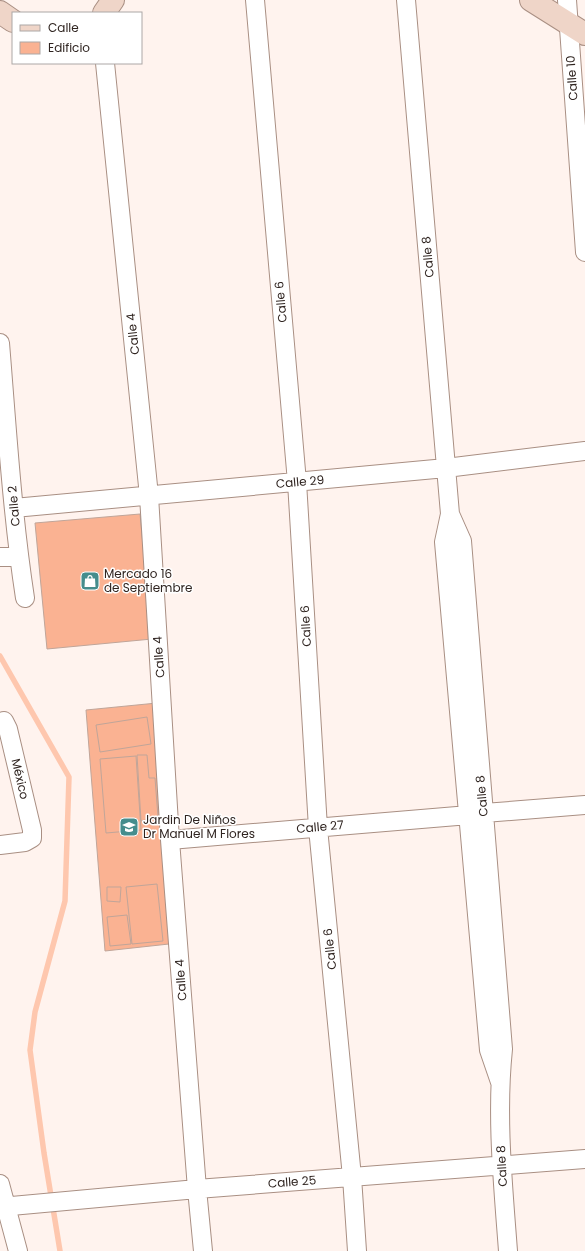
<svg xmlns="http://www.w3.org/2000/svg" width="585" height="1251" font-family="Poppins,sans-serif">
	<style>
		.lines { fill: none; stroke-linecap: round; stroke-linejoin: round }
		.stream { stroke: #fec7ae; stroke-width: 5.5 }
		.building { fill: #fab292; stroke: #c0a599 }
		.minor-casing { stroke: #a98f83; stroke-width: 20 }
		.secondary-casing { stroke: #a98f83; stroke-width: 24 }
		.minor { stroke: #fff; stroke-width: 18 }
		.secondary { stroke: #efd5c8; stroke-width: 22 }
		.labels { text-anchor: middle; stroke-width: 3; stroke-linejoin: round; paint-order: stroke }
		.street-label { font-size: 12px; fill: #2f2420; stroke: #fff }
		.poi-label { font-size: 12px; fill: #2f2420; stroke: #fff; text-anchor: start }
	</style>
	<rect width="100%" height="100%" fill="#fff3ee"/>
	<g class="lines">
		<!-- stream -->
		<path class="stream" d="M0,656L69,777L65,901L35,1012L30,1050L44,1153L60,1251"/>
	</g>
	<!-- building -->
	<path class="building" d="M140,514L152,639L47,649L35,523Z
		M157,703L169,944L105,951L86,710Z
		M147,717L151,744L100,752L96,725Z
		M137,755H147L149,778H155L158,817L141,821Z
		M136,756L141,830L106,833L100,759Z
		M157,884L163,941L132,944L126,887Z
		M107,887H121L120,902L107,901Z
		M127,915L131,944L110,946L107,917Z"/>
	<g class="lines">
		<defs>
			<path id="minor" d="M255,0L297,482L318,828L352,1177L357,1251
				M406,0L450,514L444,542L489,1050L500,1082
				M567,0L585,252
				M105,63L149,496L170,840L197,1189L203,1251
				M0,343C7,428 12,513 25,598
				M14,508L446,468L585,451
				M450,514L462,541L503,1049C496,1116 503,1184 508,1251
				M0,557H19
				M0,722L4,721L8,729L32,830V838L25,842L0,845
				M484,813L585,805
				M170,840L469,815
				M0,1184L18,1251
				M0,1207L197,1189L585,1159"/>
			<path id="secondary" d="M531,0L585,34
				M0,12L13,21
				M104,13L113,0"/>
		</defs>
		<!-- minor casing -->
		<use href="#minor" class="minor-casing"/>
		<!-- secondary casing -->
		<use href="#secondary" class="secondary-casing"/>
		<!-- minor -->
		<use href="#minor" class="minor"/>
		<!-- secondary -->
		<use href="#secondary" class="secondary"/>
	</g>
	<!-- icons -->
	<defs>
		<symbol id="shop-square" viewBox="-11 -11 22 22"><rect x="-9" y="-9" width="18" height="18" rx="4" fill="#458d8d" stroke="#fff"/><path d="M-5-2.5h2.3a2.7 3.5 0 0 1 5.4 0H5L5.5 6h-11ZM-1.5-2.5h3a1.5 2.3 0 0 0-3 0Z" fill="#fff"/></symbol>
		<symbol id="school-square" viewBox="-11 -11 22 22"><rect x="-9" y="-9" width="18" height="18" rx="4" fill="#458d8d" stroke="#fff"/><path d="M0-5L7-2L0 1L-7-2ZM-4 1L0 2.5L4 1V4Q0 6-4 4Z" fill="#fff"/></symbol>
	</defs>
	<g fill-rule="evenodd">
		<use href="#shop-square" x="79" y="570" width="22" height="22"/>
		<use href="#school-square" x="118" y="816" width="22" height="22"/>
	</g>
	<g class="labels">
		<!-- street labels -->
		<g class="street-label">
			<text transform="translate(572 78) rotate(-94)" y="4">Calle 10</text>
			<text transform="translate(428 257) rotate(-95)" y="4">Calle 8</text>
			<text transform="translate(281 302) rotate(-95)" y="4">Calle 6</text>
			<text transform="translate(133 334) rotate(-96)" y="4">Calle 4</text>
			<text transform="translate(300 482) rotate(-5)" y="4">Calle 29</text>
			<text transform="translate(14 506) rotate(-95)" y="4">Calle 2</text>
			<text transform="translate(306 626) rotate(-93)" y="4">Calle 6</text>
			<text transform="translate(159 657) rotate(-94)" y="4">Calle 4</text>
			<text transform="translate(20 779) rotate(77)" y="4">México</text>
			<text transform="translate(482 796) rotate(-95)" y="4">Calle 8</text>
			<text transform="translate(320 827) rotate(-5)" y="4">Calle 27</text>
			<text transform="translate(330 949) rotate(-96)" y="4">Calle 6</text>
			<text transform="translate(181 980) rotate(-94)" y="4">Calle 4</text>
			<text transform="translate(502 1166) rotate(-93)" y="4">Calle 8</text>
			<text transform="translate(292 1182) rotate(-4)" y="4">Calle 25</text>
		</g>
		<!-- poi labels -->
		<g class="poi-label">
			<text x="104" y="578">Mercado 16<tspan x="104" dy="14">de Septiembre</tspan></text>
			<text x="143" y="824">Jardin De Niños<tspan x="143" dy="14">Dr Manuel M Flores</tspan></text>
		</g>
	</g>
	<!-- legend -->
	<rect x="12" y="12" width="130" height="52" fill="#ffffff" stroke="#aca7a6"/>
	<rect x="20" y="25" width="20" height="6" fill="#efd5c8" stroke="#aca7a6"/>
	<text x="48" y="32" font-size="12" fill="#2f2420">Calle</text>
	<rect x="20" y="42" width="20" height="12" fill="#fab292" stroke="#aca7a6"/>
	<text x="48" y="52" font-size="12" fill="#2f2420">Edificio</text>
</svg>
